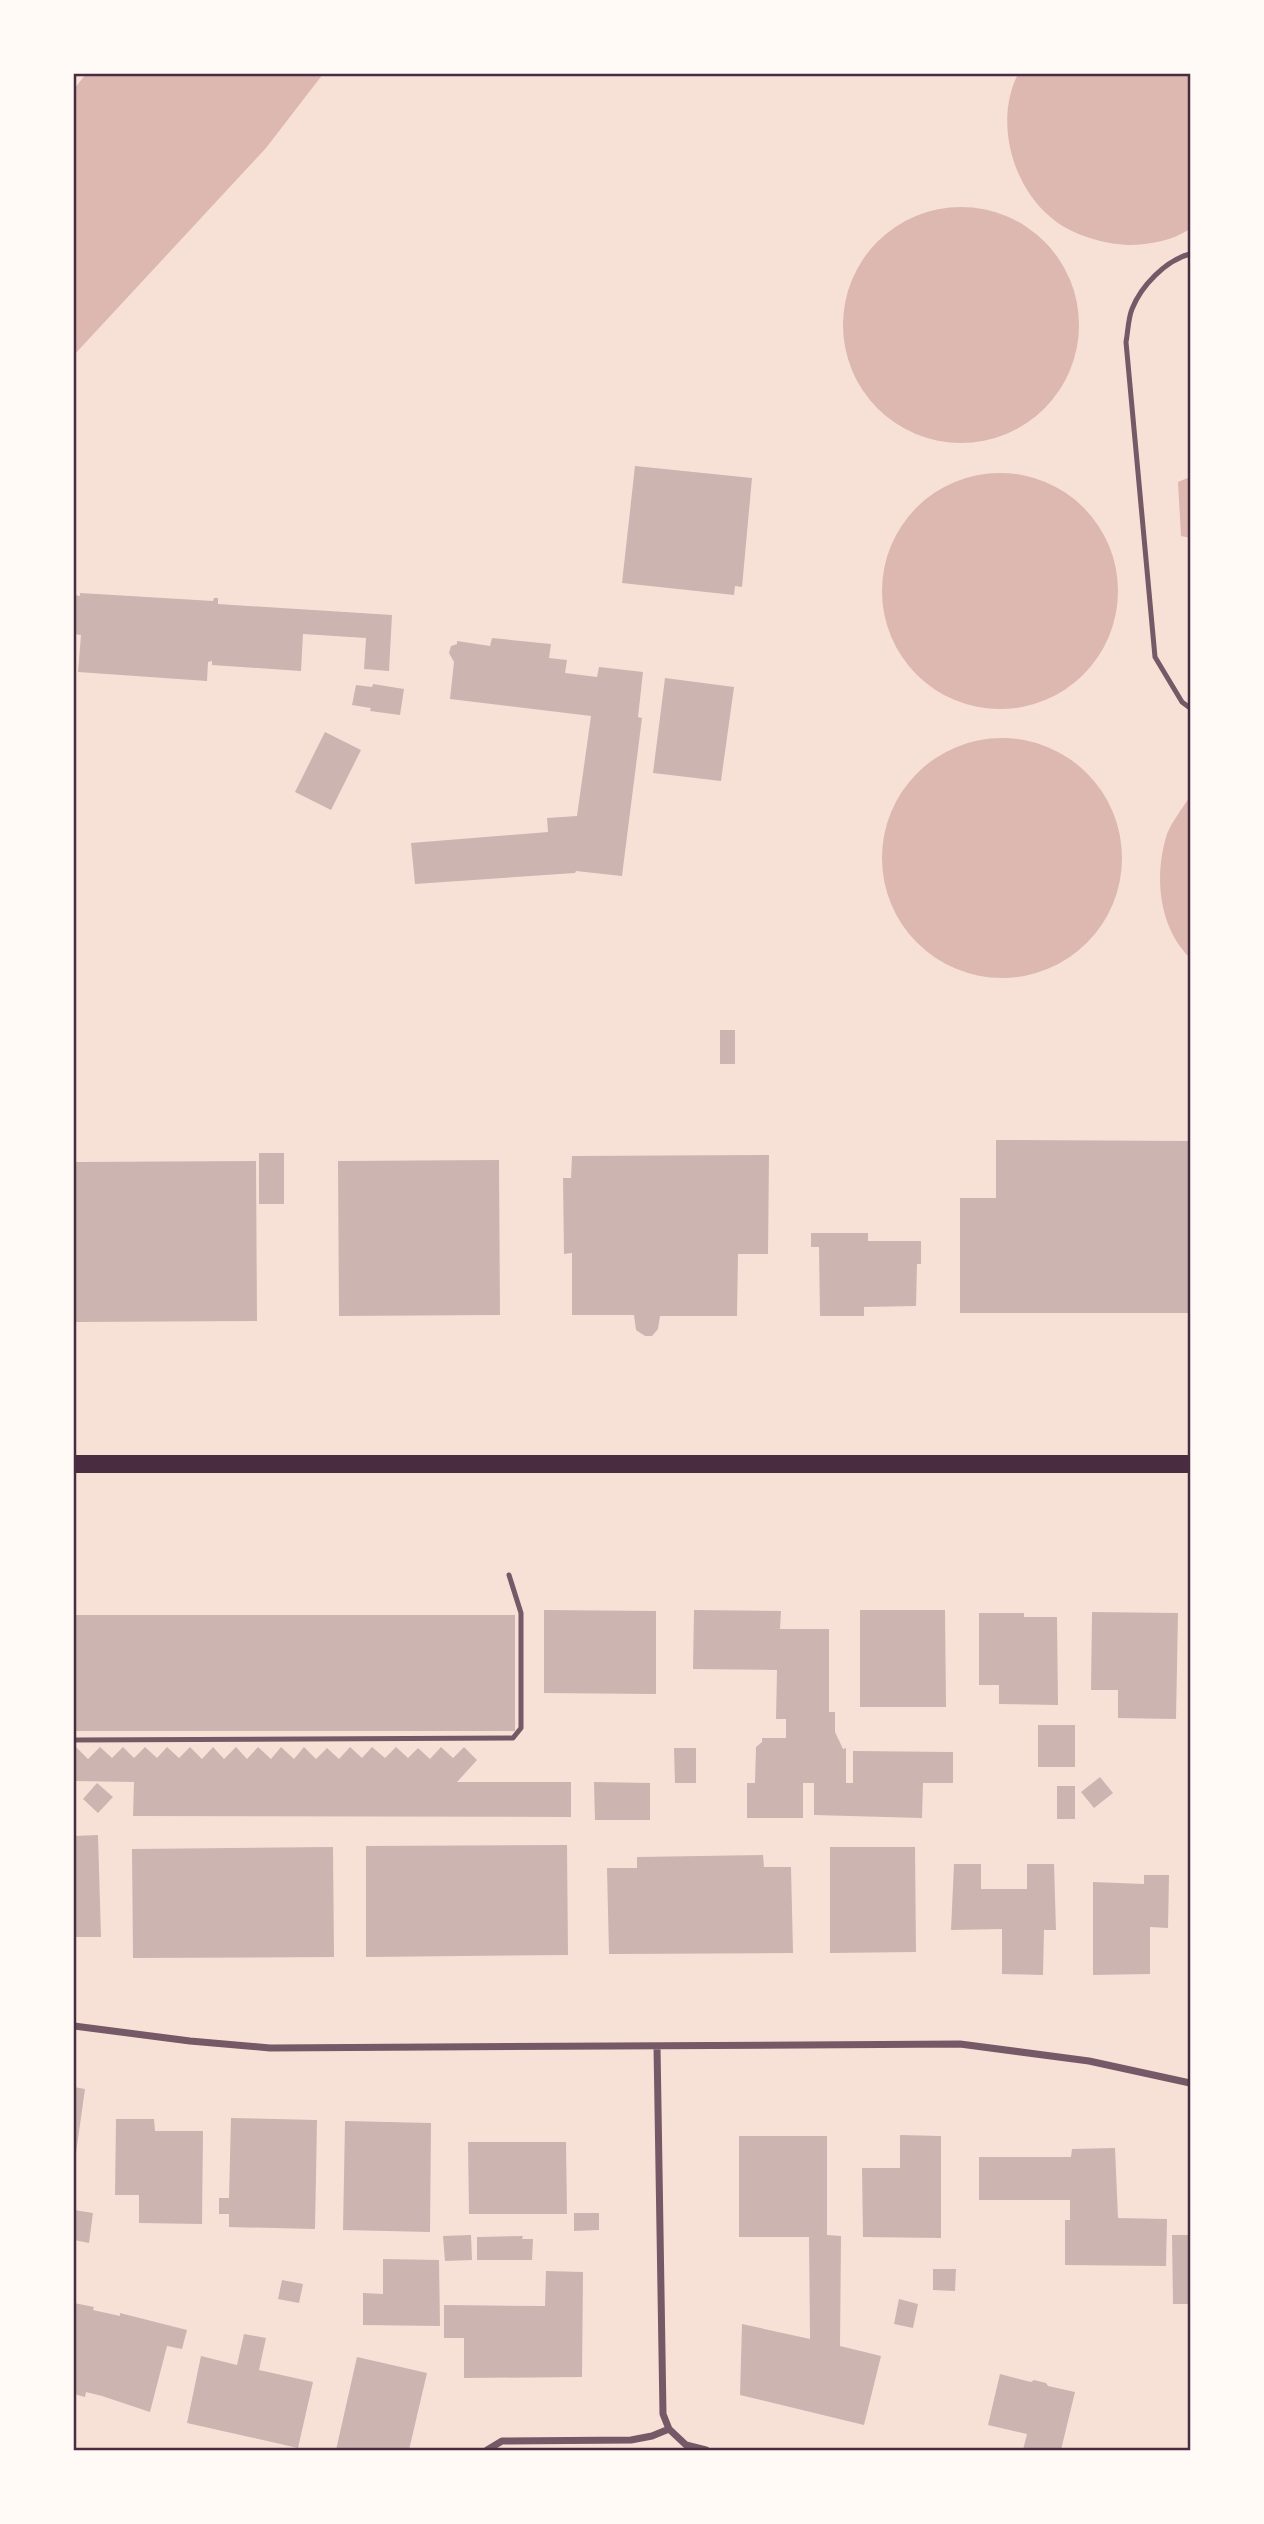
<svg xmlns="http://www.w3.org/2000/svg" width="1264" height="2524" font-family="Ubuntu,sans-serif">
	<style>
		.water { fill: #dcb8b0 }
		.building { fill: #ccb4b1 }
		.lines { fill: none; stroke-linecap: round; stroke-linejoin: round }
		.service { stroke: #755966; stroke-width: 5 }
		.minor { stroke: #755966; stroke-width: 7 }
		.primary { stroke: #4a2c40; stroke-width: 18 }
		.neatline { fill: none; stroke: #4a2c40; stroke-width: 2.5 }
	</style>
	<rect width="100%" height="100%" fill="#f7e1d7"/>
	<!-- water -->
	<path class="water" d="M86,74H323L266,148L74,355V89Z
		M1018,74H1190V229C1173,240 1150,245 1129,245C1109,244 1091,240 1072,231C1017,205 991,127 1018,74Z
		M843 325a118 118 0 1 1 236 0a118 118 0 1 1-236 0Z
		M882 591a118 118 0 1 1 236 0a118 118 0 1 1-236 0Z
		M1190,477V538L1181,536L1178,482Z
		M882 858a120 120 0 1 1 240 0a120 120 0 1 1-240 0Z
		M1190,796V958C1158,926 1154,875 1167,834C1172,821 1183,808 1190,796Z"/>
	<!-- building -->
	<path class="building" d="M635,466L752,478L742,587L735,586L734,595L622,583Z
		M80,593L213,601L214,598H218V604L392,615L389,671L364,669L366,638L303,634L301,671L212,665V661L208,662L207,681L78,672L81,635L74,634V595L80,596Z
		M492,638L551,644L549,658L567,660L565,673L597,677L599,667L643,672L638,717L642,718L622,876L576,871L575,873L415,884L411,843L548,832L547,818L577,816L591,716L450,699L454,662L449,653L451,646L457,644V641L490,646Z
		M665,678L734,687L721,781L653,773Z
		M373,684L404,689L400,715L370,711L371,708L352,705L356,685L372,687Z
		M325,732L361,750L331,810L295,792Z
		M720,1030H735V1064H720Z
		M996,1140L1190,1141V1313H960V1198H996Z
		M259,1153H284V1204H259Z
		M769,1155L768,1254H738L737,1316H660L658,1329L652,1336H645L636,1330L634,1315H572V1253L564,1254L563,1178H571L572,1156Z
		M499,1160L500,1315L339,1316L338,1161Z
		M256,1161L257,1321L74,1322V1162Z
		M811,1233H868V1241H921V1264H917L916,1306L864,1307V1316H820L819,1247H811Z
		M544,1610L656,1611V1694L544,1693Z
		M694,1610L781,1611L780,1629H829V1712H835V1732L843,1749L846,1748V1783H853V1751L953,1752V1783H923L922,1818L814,1815V1783H803V1818H747V1783H755L756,1747L762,1742V1738H786V1719H776L777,1670L693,1669Z
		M860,1610H945L946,1707H860Z
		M1092,1612L1178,1613L1176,1719L1118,1718V1690H1091Z
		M979,1613H1024V1617H1057L1058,1705L999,1704V1685H979Z
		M74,1615H515V1731H74Z
		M1038,1725H1075V1767H1038Z
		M76,1747L88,1759L100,1747L112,1758L123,1747L134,1758L145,1747L157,1758L167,1747L179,1758L190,1747L202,1759L213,1747L224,1759L236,1747L247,1759L258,1747L271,1759L281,1747L294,1759L304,1747L316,1759L327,1748L339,1759L350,1747L362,1758L372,1747L385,1758L396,1747L408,1758L418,1748L430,1759L441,1747L453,1758L464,1747L477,1760L457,1782H571V1817L133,1816L134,1782L74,1781V1750Z
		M674,1748H696V1783H675Z
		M1100,1777L1113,1793L1094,1808L1081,1792Z
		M594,1782L650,1783V1820H595Z
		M97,1783L113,1797L98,1813L83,1799Z
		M1057,1786H1075V1819H1057Z
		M98,1835L101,1937H74V1836Z
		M567,1845L568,1955L366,1957V1846Z
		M333,1847L334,1957L133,1958L132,1849Z
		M830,1847H915L916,1952L830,1953Z
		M763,1855L764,1867H791L793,1953L609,1954L607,1868H637V1857Z
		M954,1864H981V1889H1027V1864H1054L1056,1930H1044L1043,1975L1002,1974V1929L951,1930Z
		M1144,1875H1169L1168,1928L1150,1927V1974L1093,1975V1882L1144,1884Z
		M74,2087L85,2089L76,2153H74Z
		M231,2118L317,2120L315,2229L229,2227V2214H219V2198H229Z
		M116,2119H154L155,2131H203L202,2224L139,2223V2195H115Z
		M345,2121L431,2123L430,2232L343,2230Z
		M900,2135L941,2136V2238L863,2237L862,2168H900Z
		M739,2136H827V2235L841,2236L840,2346L881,2356L864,2425L740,2395L742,2324L810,2339L809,2237H739Z
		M468,2142H566L567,2214H469Z
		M1115,2148L1118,2218L1167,2219L1166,2266L1065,2265V2220H1070V2200H979V2157H1071L1072,2149Z
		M74,2210L93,2213L89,2243L74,2240Z
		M574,2213H599V2230L574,2231Z
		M471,2235L472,2260L445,2261L443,2236Z
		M1172,2235H1188V2304H1173Z
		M523,2236L522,2239H533L532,2260H477V2237Z
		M383,2259L439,2260L440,2326L363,2325V2293L383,2294Z
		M933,2269H956L955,2291L933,2290Z
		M546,2271L583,2272L582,2377L464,2378V2338H444V2305L545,2306Z
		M282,2280L303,2284L299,2303L278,2299Z
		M899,2299L918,2304L913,2328L894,2324Z
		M74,2303L94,2307L93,2310L120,2316V2313L187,2330L182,2349L167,2346L150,2412L102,2396L86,2392L85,2397L74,2394Z
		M244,2334L266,2338L259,2370L313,2382L298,2448L187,2423L201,2356L237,2365Z
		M357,2357L427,2373L409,2450H336Z
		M1000,2374L1031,2382L1034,2380L1046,2383L1048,2386L1075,2392L1061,2450H1023L1027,2434L988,2425Z"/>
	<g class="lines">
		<!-- service -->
		<path class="service" d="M1190,254C1166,260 1141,286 1132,309C1128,319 1128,332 1126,342L1155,657L1182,702L1190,708
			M74,1740L513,1738L521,1728V1613L509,1575"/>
		<!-- minor -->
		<path class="minor" d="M74,2026L190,2041L270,2048L960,2044L1089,2061L1190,2083
			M657,2046L663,2414L669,2429
			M487,2450L502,2441L631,2440L652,2436L669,2429L686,2445L706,2450"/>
		<!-- primary -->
		<path class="primary" d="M74,1464H1190"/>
	</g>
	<!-- border -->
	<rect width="1264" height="2524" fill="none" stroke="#fffaf5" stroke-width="150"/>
	<rect x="75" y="75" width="1114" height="2374" class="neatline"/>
</svg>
